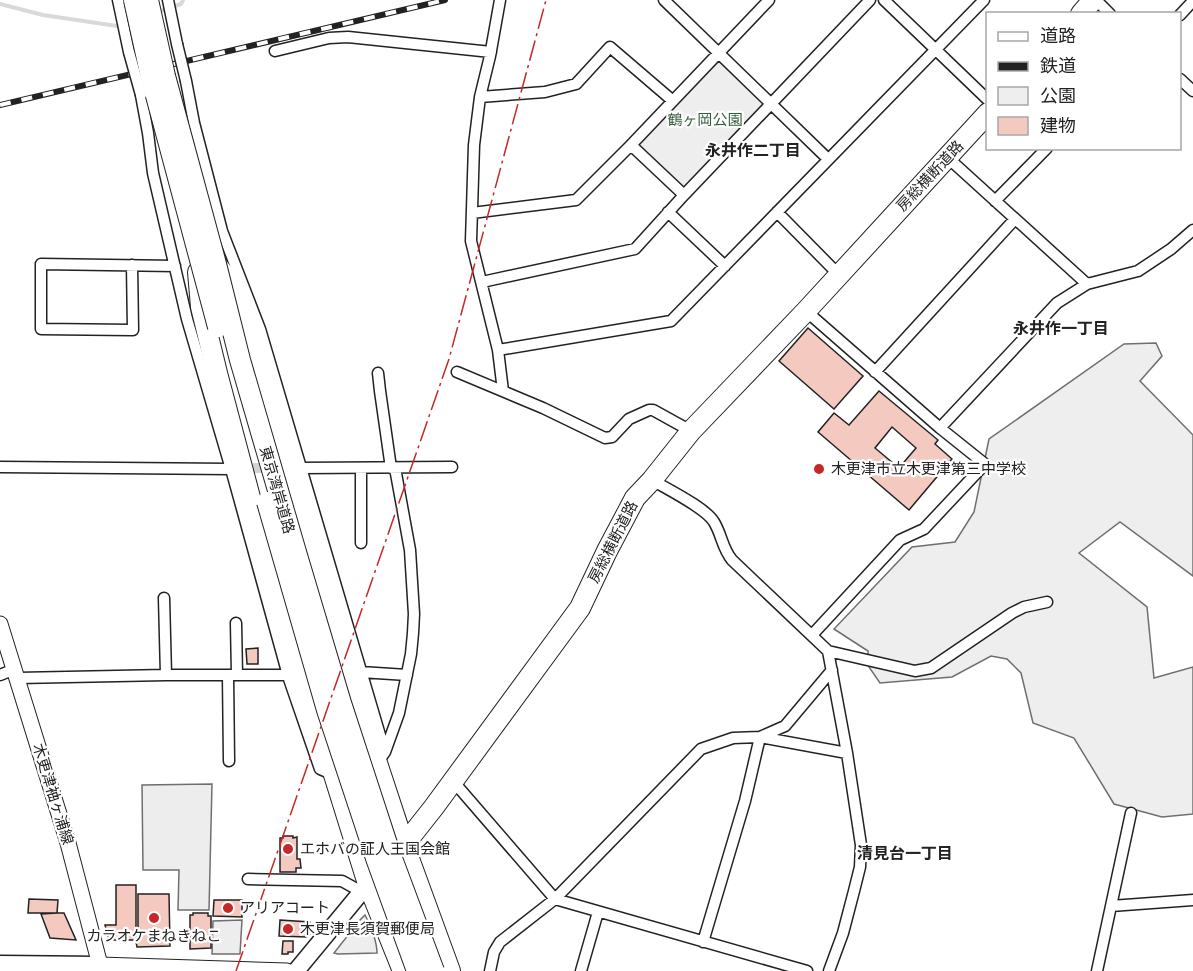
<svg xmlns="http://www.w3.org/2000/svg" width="1193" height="971" font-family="'Noto Sans','Noto Sans JP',sans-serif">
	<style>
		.green { fill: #eee; stroke: #6f6f6f; stroke-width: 1.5 }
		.parking { fill: #ededed; stroke: #6f6f6f; stroke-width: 1.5 }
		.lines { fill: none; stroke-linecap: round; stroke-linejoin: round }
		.stream { stroke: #d9d9d9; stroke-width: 4 }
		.building { fill: #f3c9c0; stroke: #222; stroke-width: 1.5; fill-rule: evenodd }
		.street-tunnel { stroke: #d3d3d3; stroke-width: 10; stroke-dasharray: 10 5; stroke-linecap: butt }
		.street-casing { stroke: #222; stroke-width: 13 }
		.secondary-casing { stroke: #222; stroke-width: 17 }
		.primary-casing { stroke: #222; stroke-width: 19 }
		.highway-casing { stroke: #222; stroke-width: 22 }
		.street { stroke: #fff; stroke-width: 10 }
		.secondary { stroke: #fff; stroke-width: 15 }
		.primary { stroke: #fff; stroke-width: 16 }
		.highway { stroke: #fff; stroke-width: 20 }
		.rail-casing { stroke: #222; stroke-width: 6 }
		.rail { stroke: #fff; stroke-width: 4; stroke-dasharray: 11; stroke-linecap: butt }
		.street-bridge-casing { stroke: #222; stroke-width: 13; stroke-linecap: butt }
		.highway-bridge-casing { stroke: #222; stroke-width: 22; stroke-linecap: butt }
		.street-bridge { stroke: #fff; stroke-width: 10 }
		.highway-bridge { stroke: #fff; stroke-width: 20 }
		.power { stroke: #c62828; stroke-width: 1.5; stroke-dasharray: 21 4.5 3 4.5; stroke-linecap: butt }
		.poi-dot { fill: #c62828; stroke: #fff; stroke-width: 2 }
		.labels { text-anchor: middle; stroke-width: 4.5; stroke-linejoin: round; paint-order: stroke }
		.park-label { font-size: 15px; fill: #2f5e38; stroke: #fff }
		.street-label { font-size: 15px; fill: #222; stroke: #fff }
		.poi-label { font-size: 15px; fill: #222; stroke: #fff; text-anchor: start }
		.neighbourhood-label { font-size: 16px; font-weight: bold; fill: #222; stroke: #fff }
	</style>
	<rect width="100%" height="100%" fill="#fff"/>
	<!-- green -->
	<path class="green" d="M718,53L771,104L684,195L631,145Z
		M1156,343L1162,356L1140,381L1193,435V576L1120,522L1079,553L1147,607L1154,678L1193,667V814L1162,817L1114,804L1074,738L1033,723L1021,673L1007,659L991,656L952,677L880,683L869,667L868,651L834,629L912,547L955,542L974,512L989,439L1124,344Z
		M365,915C371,926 377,942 377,953L338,954L334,953L360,920Z"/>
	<!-- parking -->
	<path class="parking" d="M212,784L209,910H178L179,870H143L142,785Z
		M242,920L240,954H212L213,921Z"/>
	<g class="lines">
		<!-- stream -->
		<path class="stream" d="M0,4L43,15L117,26L133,20
			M158,12L181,4L183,0"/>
	</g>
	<!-- building -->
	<path class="building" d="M808,328L863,376L834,409L779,361Z
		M879,391L938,440L935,444L952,459L909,510L818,432L834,413L849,425ZM892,427L916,448L899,468L875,448Z
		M258,648V664H247L246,649Z
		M283,836H293V838L297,837V859H300L301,868H296V872H280V838H283Z
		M116,885H136V940H114V937H108L105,925H116Z
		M138,894H169L170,946L137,947L136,942L138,941Z
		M29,899L58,900L57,913H28Z
		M214,900H242V917L213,916Z
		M57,913H64L76,940L50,938L41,914Z
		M193,913H208V916H211V948L190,949V915H193Z
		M280,920L310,922V934H306V937L279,936Z
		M283,941H293V952H288V954H282Z"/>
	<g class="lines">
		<!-- street-tunnel -->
		<path class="street-tunnel" d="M238,468H276"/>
		<defs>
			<path id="street" d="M118,0L129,52
				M168,0L177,44
				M500,0L490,56L480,97L474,145L471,241L498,350L503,391
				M664,0L828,159
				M884,0L988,100
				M1096,0L1110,14
				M1180,15L1193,1
				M275,51L329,38L348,37L491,52
				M1180,79L1193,91
				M186,81L194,123L222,231L260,329L385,752L377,763
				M141,95L148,133L153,173L187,319L231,469L289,679L320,769L334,775
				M480,97L545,92L576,84L610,47L673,101
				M631,145L684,195
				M947,157L1087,284
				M995,201L1047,148
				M668,212L725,266
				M777,212L839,275
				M472,213L576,200L631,145L769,0
				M132,265L133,330L41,329V264L175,266
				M482,282L635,249L684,195L870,0
				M806,311L940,428L1057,303L1087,284L1138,271L1171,249L1193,230
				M498,350L671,321L984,0
				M457,372L543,408L605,438L612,437L629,419L649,410H653L691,431
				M875,372L1015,219
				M378,373L380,391L391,468
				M0,467L231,469
				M300,468L452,467
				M361,468V543
				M652,480C667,489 706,508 714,522C722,535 722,548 732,560L828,651L915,671L931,668L1012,613L1024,607L1047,602
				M164,598L166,675
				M236,623L237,675
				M812,635L900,540L924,529L985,464L940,428
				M828,651L847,753L861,845L860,867L854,891L843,933L829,971
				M361,672L407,675
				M0,675L15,669
				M228,675L229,761
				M18,678L166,675H288
				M385,752L399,713L411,654L413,633L414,614L410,550L395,468
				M453,781L555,899L807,971
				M248,879L342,881L362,892
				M1111,906L1193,900
				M703,942L745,801L760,737L785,726L832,670
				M490,971L494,952L500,942L555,899L701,749L733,738L760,737L847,753
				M581,971L598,912
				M1097,971L1131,813"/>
			<path id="secondary" d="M0,624L68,843L100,965L287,971"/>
			<path id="primary" d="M0,964L100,965V971
				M296,971L368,884"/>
			<path id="highway" d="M1081,14L1093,0
				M216,264L238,292L307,539L354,693L404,845L450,971
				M198,272L201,307L217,373L264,550L368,884L403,971
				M368,884L404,845L434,807L580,608L607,551L635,498L652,480L691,431L806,311L988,113"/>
		</defs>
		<!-- street casing -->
		<use href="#street" class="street-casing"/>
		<!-- secondary casing -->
		<use href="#secondary" class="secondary-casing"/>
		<!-- primary casing -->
		<use href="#primary" class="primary-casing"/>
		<!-- highway casing -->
		<use href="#highway" class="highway-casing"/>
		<!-- street -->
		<use href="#street" class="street"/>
		<!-- secondary -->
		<use href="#secondary" class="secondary"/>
		<!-- primary -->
		<use href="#primary" class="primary"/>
		<!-- highway -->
		<use href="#highway" class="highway"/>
		<defs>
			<path id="rail" d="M0,105L445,0"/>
		</defs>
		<!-- rail casing -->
		<use href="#rail" class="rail-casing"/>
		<!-- rail -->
		<use href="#rail" class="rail"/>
		<defs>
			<path id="street-bridge" d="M177,44L186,81
				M129,52L141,95"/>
			<path id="highway-bridge" d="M134,0L151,77L218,327
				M148,0L165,76L216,264L240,360L296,552L341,703L390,853L434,971
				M267,502L327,710L377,861L417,971"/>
		</defs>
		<!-- street-bridge casing -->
		<use href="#street-bridge" class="street-bridge-casing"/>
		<!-- highway-bridge casing -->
		<use href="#highway-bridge" class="highway-bridge-casing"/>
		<!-- street-bridge -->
		<use href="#street-bridge" class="street-bridge"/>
		<!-- highway-bridge -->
		<use href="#highway-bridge" class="highway-bridge"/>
		<!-- power -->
		<path class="power" d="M236,971L449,359L546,0"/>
	</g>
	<!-- markers -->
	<g class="poi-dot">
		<circle cx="819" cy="469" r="6"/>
		<circle cx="288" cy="849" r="6"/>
		<circle cx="228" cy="908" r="6"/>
		<circle cx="154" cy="918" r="6"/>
		<circle cx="288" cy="929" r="6"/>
	</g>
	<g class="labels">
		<!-- park labels -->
		<g class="park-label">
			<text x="705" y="125">鶴ヶ岡公園</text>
		</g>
		<!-- street labels -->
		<g class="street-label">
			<text transform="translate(930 176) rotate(-47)" y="5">房総横断道路</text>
			<text transform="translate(277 490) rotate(74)" y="5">東京湾岸道路</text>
			<text transform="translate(613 542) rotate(-63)" y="5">房総横断道路</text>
			<text transform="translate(53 794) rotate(73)" y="5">木更津袖ヶ浦線</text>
		</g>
		<!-- poi labels -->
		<g class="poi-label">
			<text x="831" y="474">木更津市立木更津第三中学校</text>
			<text x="300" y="854">エホバの証人王国会館</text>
			<text x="240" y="913">アリアコート</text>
			<text x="300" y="934">木更津長須賀郵便局</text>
			<text x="154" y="941" text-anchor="middle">カラオケまねきねこ</text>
		</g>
		<!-- neighbourhood labels -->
		<g class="neighbourhood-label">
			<text x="753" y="156">永井作二丁目</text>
			<text x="1061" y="334">永井作一丁目</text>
			<text x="905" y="859">清見台一丁目</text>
		</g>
	</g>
	<!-- legend -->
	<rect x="986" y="12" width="195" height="138" fill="#ffffff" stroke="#a7a7a7" stroke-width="1.5"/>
	<rect x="998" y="32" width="30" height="9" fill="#ffffff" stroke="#a7a7a7" stroke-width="1.5"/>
	<text x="1040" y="42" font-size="18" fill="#222222">道路</text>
	<rect x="998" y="62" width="30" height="9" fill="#222222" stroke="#a7a7a7" stroke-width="1.5"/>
	<text x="1040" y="72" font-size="18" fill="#222222">鉄道</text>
	<rect x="998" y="87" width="30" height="18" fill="#eeeeee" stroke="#a7a7a7" stroke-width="1.5"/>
	<text x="1040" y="102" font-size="18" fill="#222222">公園</text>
	<rect x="998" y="117" width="30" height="18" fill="#f3c9c0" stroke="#a7a7a7" stroke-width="1.5"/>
	<text x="1040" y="132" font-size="18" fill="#222222">建物</text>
</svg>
